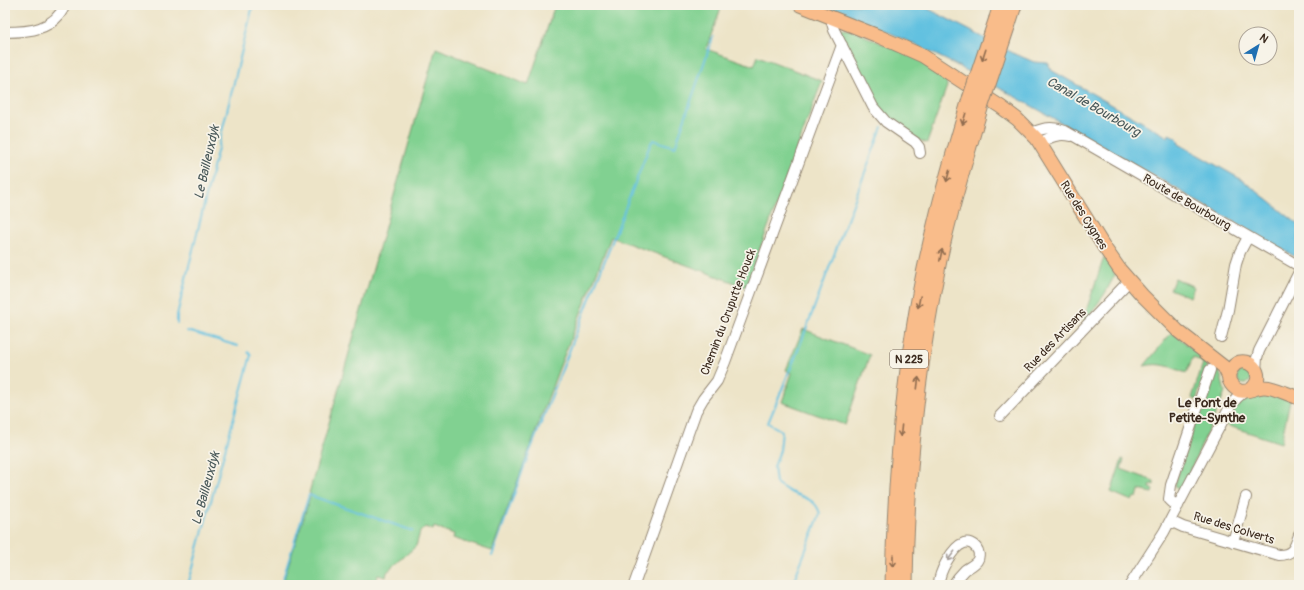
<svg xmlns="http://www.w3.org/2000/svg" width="1304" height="590" font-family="Pangolin,sans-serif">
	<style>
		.green { fill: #81d191; stroke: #5e7e58 }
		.water { fill: #62c1e0; stroke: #4e767f }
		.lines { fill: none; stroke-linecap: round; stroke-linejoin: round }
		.stream { stroke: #62c1e0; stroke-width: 2 }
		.minor-casing { stroke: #948773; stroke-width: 12 }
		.major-casing { stroke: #948773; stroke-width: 15 }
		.highway-casing { stroke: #948773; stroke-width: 17 }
		.minor { stroke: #fff; stroke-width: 10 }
		.major { stroke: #f9bc8a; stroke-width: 13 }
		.highway { stroke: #f9bc8a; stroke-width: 15 }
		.highway-bridge-casing { stroke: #948773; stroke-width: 17; stroke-linecap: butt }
		.highway-bridge { stroke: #f9bc8a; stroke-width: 15 }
		.oneway { stroke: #906c4f }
		.oneway2 { stroke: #a79f9a }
		.labels { text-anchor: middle; stroke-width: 3.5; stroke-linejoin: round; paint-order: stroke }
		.shield { fill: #f7f3e8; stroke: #73665b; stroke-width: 1 }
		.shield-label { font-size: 11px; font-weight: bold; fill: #3b2a1e }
		.street-label { font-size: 12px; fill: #3b2a1e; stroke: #f7f3e8 }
		.water-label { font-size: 13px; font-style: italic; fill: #475758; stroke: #f7f3e8 }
		.neighbourhood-label { font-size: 13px; font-weight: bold; fill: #3b2a1e; stroke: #f7f3e8 }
	</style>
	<rect width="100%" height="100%" fill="#f7f3e8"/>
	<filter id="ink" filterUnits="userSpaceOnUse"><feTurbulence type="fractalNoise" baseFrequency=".025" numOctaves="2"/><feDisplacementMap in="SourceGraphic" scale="8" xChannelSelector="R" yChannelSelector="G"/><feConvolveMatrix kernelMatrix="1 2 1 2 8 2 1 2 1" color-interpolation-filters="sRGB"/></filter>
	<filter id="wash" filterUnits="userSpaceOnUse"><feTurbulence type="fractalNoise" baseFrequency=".012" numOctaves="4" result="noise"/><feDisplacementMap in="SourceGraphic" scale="16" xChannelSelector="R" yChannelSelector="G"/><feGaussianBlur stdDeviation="0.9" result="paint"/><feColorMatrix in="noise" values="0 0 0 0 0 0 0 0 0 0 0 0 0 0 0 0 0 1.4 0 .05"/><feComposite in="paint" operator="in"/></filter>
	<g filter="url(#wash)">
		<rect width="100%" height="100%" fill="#ede4c8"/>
		<!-- green -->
		<path class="green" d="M555,5H618L635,10L637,5H722L706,49L754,66L758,56L822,81L746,287L611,237L558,371L492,551L453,538L454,534L434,527L433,530L425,527L420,532L416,546L387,572L386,577L378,575L375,585H282L311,494L309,493L436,48L528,85Z
			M838,28L851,30L921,60L945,74L947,86L927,143L913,138L879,113Z
			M1104,257L1111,266L1115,275L1104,295L1085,321L1083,320Z
			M1175,278L1194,287L1190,297L1170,289Z
			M803,329L870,355L845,425L782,402L792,373L786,370Z
			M1172,332L1209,362L1196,400L1192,398L1203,363L1193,357L1186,373C1170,367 1162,362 1144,366Z
			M1214,365L1220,373L1225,392L1183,487L1180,490L1176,488L1175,484Z
			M1237 377a7 7 0 1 1 14 0a7 7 0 1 1-14 0Z
			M1268,392L1290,400L1281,443L1226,425C1230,419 1232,410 1236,405C1243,396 1259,393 1268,392Z
			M1122,459L1124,460L1121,469L1154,481V485L1151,484L1150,488L1153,489L1152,493L1139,490L1137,498L1134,497L1132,501L1111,492Z"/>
		<!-- water -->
		<path class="water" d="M819,5H921L1013,53L1034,62L1048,63L1049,64V66L1051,68V70L1168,137L1169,134L1177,138L1179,144L1244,181L1299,225V259C1232,220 1164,182 1097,143C1007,92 917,39 819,5Z"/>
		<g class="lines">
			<!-- stream -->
			<path class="stream" d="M177,323V315L253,5
				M187,331L238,346
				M492,556L525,464L650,145L653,140L675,147L713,37
				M188,585L251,355L248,352
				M281,585L309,495L413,531
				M792,585L820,514C816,498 803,498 790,492C785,489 780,486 776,483L774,467L780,450L782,431L768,423L799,348L882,127"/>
		</g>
	</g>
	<g filter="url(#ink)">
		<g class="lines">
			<defs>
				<path id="minor" d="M832,17V23L834,30L873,107L886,122L915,142L919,147L920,153
					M5,32C29,32 54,30 65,5
					M1031,133C1043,128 1052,126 1065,131L1299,266
					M1039,143C1049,138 1058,133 1070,136
					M1221,337L1228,310L1236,264L1240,252L1248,237
					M1256,370L1257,358L1259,351L1299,272
					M1000,416L1129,281
					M1178,506L1172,502L1169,499L1171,485L1210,370
					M1170,521L1183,527L1279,555C1293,555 1295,547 1299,535
					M1233,542L1246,497
					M634,585L696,411L703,399L717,381L725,362L842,45
					M939,585C938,574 952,547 964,543C973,540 983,552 977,561C974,565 969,567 965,570C960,575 956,580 953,585
					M1130,585L1164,532L1231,405L1237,398L1245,391"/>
				<path id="major" d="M800,5L878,36L923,56L1001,107L1017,119L1037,139L1104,247L1120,270L1142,295L1178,331L1224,367L1229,377
					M1250,390C1271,375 1244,350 1232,368C1229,372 1228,376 1229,380C1231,385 1235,389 1240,391C1248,393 1256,387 1264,387C1275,387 1288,395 1299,398"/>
				<path id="highway" d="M997,18L1001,5
					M1008,24L1014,5
					M893,585C895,499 900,414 914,329C926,251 947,175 970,99
					M905,585C906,476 917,368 939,260C950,208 966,157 981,105"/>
			</defs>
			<!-- minor casing -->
			<use href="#minor" class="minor-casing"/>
			<!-- major casing -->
			<use href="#major" class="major-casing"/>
			<!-- highway casing -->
			<use href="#highway" class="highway-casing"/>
			<!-- minor -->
			<use href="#minor" class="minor"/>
			<!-- major -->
			<use href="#major" class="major"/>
			<!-- highway -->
			<use href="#highway" class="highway"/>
			<defs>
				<path id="highway-bridge" d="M970,99L997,18
					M981,105L1008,24"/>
			</defs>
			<!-- highway-bridge casing -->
			<use href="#highway-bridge" class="highway-bridge-casing"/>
			<!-- highway-bridge -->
			<use href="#highway-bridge" class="highway-bridge"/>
		</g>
		<!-- one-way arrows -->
		<defs><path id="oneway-shaft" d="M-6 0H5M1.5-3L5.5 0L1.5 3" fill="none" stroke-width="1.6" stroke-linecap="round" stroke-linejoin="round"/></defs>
		<g class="oneway">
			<use href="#oneway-shaft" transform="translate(984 55) rotate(108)"/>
			<use href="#oneway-shaft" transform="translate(964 119) rotate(107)"/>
			<use href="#oneway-shaft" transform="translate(948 176) rotate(105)"/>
			<use href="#oneway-shaft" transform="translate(941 255) rotate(-78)"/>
			<use href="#oneway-shaft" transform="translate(919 302) rotate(101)"/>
			<use href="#oneway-shaft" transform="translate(918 383) rotate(-83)"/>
			<use href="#oneway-shaft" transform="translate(901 431) rotate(96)"/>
			<use href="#oneway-shaft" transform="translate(893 561) rotate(90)"/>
		</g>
		<use class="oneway2" href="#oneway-shaft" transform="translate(951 556) rotate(127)"/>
	</g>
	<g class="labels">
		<!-- shield labels -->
		<rect class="shield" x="890" y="350" width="38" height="18" rx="3"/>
		<g class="shield-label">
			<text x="909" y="363">N 225</text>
		</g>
		<!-- street labels -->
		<g class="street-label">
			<text transform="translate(1187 202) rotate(30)" y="4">Route de Bourbourg</text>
			<text transform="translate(1084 215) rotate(58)" y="4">Rue des Cygnes</text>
			<text transform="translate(728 312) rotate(-69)" y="4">Chemin du Cruputte Houck</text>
			<text transform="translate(1055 340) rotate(-46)" y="4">Rue des Artisans</text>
			<text transform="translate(1234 528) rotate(17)" y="4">Rue des Colverts</text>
		</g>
		<!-- water labels -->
		<g class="water-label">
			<text transform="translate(1094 106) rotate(30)" y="5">Canal de Bourbourg</text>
			<text transform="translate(206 162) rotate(-77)" y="5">Le Bailleuxdyk</text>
			<text transform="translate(205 488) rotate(-75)" y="5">Le Bailleuxdyk</text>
		</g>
		<!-- neighbourhood labels -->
		<g class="neighbourhood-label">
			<text x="1207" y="407">Le Pont de<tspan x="1207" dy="15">Petite-Synthe</tspan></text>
		</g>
	</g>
	<!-- margin -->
	<rect width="1304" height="590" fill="none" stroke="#f7f3e8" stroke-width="20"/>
	<!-- north arrow -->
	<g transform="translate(1258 46) rotate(37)"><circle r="19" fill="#f7f3e8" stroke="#aca397"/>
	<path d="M0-3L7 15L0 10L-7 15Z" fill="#1f6fb2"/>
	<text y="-6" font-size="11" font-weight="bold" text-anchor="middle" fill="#3b2a1e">N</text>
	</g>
</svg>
